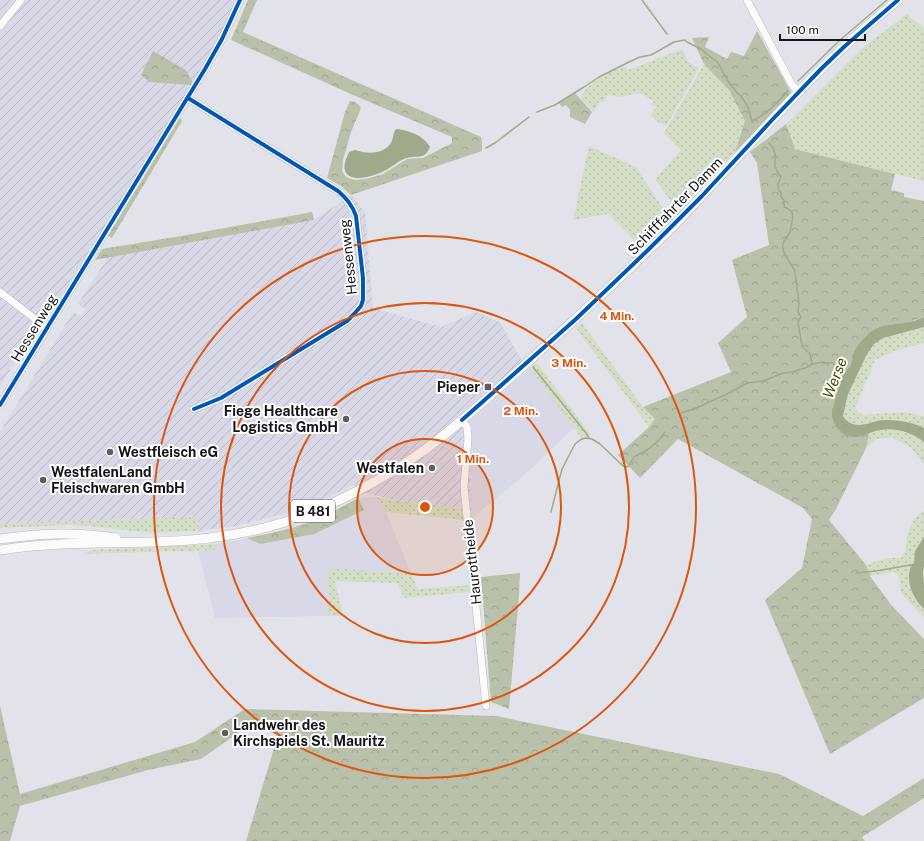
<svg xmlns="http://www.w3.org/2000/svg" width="924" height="841" font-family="'Public Sans',sans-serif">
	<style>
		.built { fill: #d8d8e7 }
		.industrial { fill: url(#industrial-furrows) }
		.grass { fill: url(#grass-dots) }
		.forest { fill: url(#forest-crowns) }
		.water { fill: #9faa8a }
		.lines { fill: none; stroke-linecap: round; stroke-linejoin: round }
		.stream { stroke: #9faa8a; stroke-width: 1.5 }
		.minor-casing { stroke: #b9babf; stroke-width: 8 }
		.major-casing { stroke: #b9babf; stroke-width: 10 }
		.minor { stroke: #fbfbfc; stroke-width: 7 }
		.major { stroke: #fbfbfc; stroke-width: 9 }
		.cycleway-casing { stroke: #fff; stroke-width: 6 }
		.cycleway { stroke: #0057b8; stroke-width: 4 }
		.ring { fill: none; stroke: #dd560d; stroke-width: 2 }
		.poi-dot { fill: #5d5d62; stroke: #fff; stroke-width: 1.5 }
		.labels { text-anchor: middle; stroke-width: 4; stroke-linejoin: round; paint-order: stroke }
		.shield { fill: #fff; stroke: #5b5b5e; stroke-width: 1 }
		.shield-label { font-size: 13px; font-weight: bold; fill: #151519 }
		.street-label { font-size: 14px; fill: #151519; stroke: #fff }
		.poi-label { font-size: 14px; font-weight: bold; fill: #151519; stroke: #fff; text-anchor: end }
		.water-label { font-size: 15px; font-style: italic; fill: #405200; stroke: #fff }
		.centre { fill: #dd560d; stroke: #fff; stroke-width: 2 }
		.ring-label { font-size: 12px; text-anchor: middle; font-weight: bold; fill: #dd560d; stroke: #fff; stroke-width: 4; stroke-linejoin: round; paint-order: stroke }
	</style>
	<defs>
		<pattern id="industrial-furrows" width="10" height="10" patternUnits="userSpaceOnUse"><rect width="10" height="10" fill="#d8d8e7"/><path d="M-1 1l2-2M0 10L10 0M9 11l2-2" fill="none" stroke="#b8b8c6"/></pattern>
		<pattern id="grass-dots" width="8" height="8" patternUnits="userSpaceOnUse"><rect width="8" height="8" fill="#d4dec6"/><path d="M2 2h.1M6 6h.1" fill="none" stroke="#b5beaa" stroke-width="1.8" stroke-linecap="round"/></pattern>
		<pattern id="forest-crowns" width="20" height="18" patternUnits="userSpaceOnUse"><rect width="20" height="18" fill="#b9c1aa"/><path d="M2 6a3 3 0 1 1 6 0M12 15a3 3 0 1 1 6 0" fill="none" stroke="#9ea592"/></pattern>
	</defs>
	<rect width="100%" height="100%" fill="#e2e3ea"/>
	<!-- built -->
	<path class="built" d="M530,368L574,428L528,472L472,518L470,421Z
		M376,497L386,512L410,571L395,573H327L329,597L327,616L215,618L198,551L217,550V544L247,538L260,544L364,510L358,498Z"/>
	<!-- industrial -->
	<path class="industrial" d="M0,0H237L226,23L203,68L44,323L35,330L0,386Z
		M351,195L365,212L373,308L441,327L476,312L500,322L522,361L469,409L472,518L462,508L397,501L359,491L354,485L326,498L299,509L275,516L236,526L199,531L197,517L0,524V432L73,312L81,316L86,309L78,304L108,257L314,220Z"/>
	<!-- grass -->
	<path class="grass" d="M907,14L924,28V181L795,149L786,124L861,49Z
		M680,50L683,51L688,62L699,68L666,126L654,120L655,118L651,116L656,107L652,105L654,101L640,93L619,97L607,95L604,102L600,101L594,112L581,99C583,85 612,70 624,66L628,70Z
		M704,64L729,90L745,121L735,152L678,211L655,179L681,150L664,133Z
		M589,146L636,167L669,218L641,247L608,214L573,220Z
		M582,323L643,407L655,419L649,427L576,328Z
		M924,327V343L895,351L875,360L855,409L863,415L904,412L924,416V428C912,422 891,418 877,421C872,421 865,425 859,425C853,425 846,421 843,416L848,394L851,388L866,356L874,344L883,338Z
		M537,363L591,435L581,438L530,368Z
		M882,429C897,429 912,433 924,442V464L911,448L892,437L876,439L866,448L869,433Z
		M376,497L397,501L462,508L464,520L386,512Z
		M924,511V537L915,551L914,564L911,566C905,582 913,598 924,609V618L901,593L899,578L894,572L870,576L866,565C879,560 887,557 901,558L906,550L907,535L914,518Z
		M197,517L199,531L153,533L89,526L68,525L0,528V524Z
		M217,544V550L84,554L92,550Z
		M334,568L395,573L410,571L418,589L471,585L469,592L404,598L397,583L335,581L343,616H327L329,597L327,573Z"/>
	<!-- forest -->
	<path class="forest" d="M248,0H257L243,32L481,137L482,142V151L351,195L341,186L327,178L345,112L350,101L355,102L361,107L359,113L351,132L343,160L342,171L346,177L354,180L366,179L383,174L407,159L423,158L452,143V137L353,95L231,40Z
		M757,31L792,94L735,152L745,121L729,90L704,64L692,38L709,37L705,47L727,59L731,52L744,56Z
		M153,51L186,70L193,83L191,85L149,82L141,75Z
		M575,93L592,112L585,124L570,117V110L566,105L562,107L559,103Z
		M180,118L182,121L112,238L108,236Z
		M786,124L795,149L895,174L891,190L904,193V197L924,201V317L906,323L878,327L864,338L855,350L852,363L850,367L843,375L833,407L834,420L840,431L864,435L869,433L866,448L836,509L829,520L866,565L870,576L892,606L924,639V698L830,754L765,600L802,568L812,519L803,508L678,439L640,478L618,455L649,427L655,419L643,407L731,372L718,343L747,317L732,260L769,245L757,163L750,152Z
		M312,212L314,220L95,260L102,249L181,236Z
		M358,498L364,510L314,534L260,544L247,538C267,534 288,530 307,523C325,516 342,507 358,498Z
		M520,573L519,595L509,709L491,702L481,577Z
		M0,706L20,794L195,742L245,709L496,716L779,774L863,816L924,778V798L862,837L865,841H246L278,735L251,724L201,759L148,770L20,806L10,841H0Z"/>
	<!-- water -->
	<path class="water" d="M397,129C410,131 423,135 430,147C425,160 418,155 407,158C401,159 396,164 391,167C383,173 356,183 348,175C341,169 346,159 349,152L355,150C367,154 383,155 391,143C393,139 393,134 395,130Z
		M924,317V327L883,338L874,344L866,356L851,388L848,394L843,416C846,421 852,425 859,425C865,425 871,422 877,421C890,418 913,422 924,428V442C913,433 895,427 881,430C869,431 858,441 846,435C840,433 833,423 832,416C831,411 841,378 844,373C846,370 849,369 850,366C853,361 852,356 854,352C858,344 865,336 872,331C881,324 893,325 904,323C911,322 918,320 924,317Z
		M924,537V566L923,572L924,586V609C913,598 905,582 911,566L914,564L915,551Z"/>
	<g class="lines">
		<!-- stream -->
		<path class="stream" d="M642,0L667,34
			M798,81L840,40L887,0
			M537,112L555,105L584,87L599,77L631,61L640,57L651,55L674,42L685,40L687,42L701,49L718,63L728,81L737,93L741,96L748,107L752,121L753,122
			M752,121C767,114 777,103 788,91
			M769,143C774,148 776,155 775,162C775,166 774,165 776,169C777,172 779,174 781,177L778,184V189L781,193V197L784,200V207C787,208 791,210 792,213C794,217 791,227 790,232C787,239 782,240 783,249C785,259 792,263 795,272L799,302L798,312L801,317L799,320L798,323L802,346L810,354L812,364H813
			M486,148L495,143L529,117
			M533,367L586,433L589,438
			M681,413L694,409L727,394L747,383L763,381L783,373L792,372L805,368L813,364L823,362L825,363H832L834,364L837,372L841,373L844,375
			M551,512L562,469L575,444L580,440L585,438L592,439L600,444L623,466L626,467L629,466L634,457L647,450L659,440L665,432
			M856,573L876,571L916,564"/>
		<defs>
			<path id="minor" d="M747,0L791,83L798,92
				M0,26L21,0
				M188,98L338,191C347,199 352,205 356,216L363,278V300L361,306L354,314L347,321L221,398L194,409
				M0,292L47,328
				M0,405L205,69L222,39L240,0
				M462,420L467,427L468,438L464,487L486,706"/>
			<path id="major" d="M0,539C41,533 75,532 116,538
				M0,550C51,542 103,543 154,542C198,541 243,535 285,522C330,507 374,484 413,458C451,432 485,400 519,370C556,337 593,303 629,269C646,252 664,236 680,219C727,170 772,118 820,70C845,45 871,22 898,0"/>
		</defs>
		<!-- minor casing -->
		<use href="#minor" class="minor-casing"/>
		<!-- major casing -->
		<use href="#major" class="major-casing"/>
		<!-- minor -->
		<use href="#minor" class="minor"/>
		<!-- major -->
		<use href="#major" class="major"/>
		<defs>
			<path id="cycleway" d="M188,98L338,191C347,199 352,205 356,216L363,278V300L361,306L354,314L347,321L221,398L194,409
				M0,405L205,69L222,39L240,0
				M462,420L576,319L648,250L702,196L772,120L821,69L845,46L898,0"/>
		</defs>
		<!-- cycleway casing -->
		<use href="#cycleway" class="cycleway-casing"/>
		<!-- cycleway -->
		<use href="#cycleway" class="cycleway"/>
	</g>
	<!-- distance rings -->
	<circle cx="425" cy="507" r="68" fill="#dd560d" fill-opacity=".12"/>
	<g class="ring">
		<circle cx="425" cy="507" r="68"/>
		<circle cx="425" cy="507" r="136"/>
		<circle cx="425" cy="507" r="204"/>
		<circle cx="425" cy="507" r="271"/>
	</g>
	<!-- markers -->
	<g class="poi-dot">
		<rect x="484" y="383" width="8" height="8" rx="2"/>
		<circle cx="346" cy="419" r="4"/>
		<circle cx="110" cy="452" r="4"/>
		<circle cx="432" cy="468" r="4"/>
		<circle cx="43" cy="480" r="4"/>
		<circle cx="225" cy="733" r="4"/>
	</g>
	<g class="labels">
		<!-- shield labels -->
		<rect class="shield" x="291" y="500" width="44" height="22" rx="3"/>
		<g class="shield-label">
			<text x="313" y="516">B 481</text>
		</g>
		<!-- street labels -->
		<g class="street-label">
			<text transform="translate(675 206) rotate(-46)" y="5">Schifffahrter Damm</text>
			<text transform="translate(348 257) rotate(-96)" y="5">Hessenweg</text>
			<text transform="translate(34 328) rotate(-59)" y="5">Hessenweg</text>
			<text transform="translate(472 562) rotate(-96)" y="5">Haurottheide</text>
		</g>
		<!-- poi labels -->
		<g class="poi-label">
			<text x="480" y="392">Pieper</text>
			<text x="338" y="416">Fiege Healthcare<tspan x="338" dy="16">Logistics GmbH</tspan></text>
			<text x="118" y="457" text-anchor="start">Westfleisch eG</text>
			<text x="424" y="473">Westfalen</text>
			<text x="51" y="477" text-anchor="start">WestfalenLand<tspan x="51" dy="16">Fleischwaren GmbH</tspan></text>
			<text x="233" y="730" text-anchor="start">Landwehr des<tspan x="233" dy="16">Kirchspiels St. Mauritz</tspan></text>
		</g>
		<!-- water labels -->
		<g class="water-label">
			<text transform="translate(835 378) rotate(-69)" y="5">Werse</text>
		</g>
	</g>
	<circle cx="425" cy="507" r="6" class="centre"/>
	<g class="ring-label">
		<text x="617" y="320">4 Min.</text>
		<text x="569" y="367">3 Min.</text>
		<text x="521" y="415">2 Min.</text>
		<text x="473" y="463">1 Min.</text>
	</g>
	<!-- scale -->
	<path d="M780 34v6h85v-6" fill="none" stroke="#151519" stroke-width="2"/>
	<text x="786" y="34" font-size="12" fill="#151519" stroke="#ffffff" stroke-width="3" paint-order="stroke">100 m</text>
</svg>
